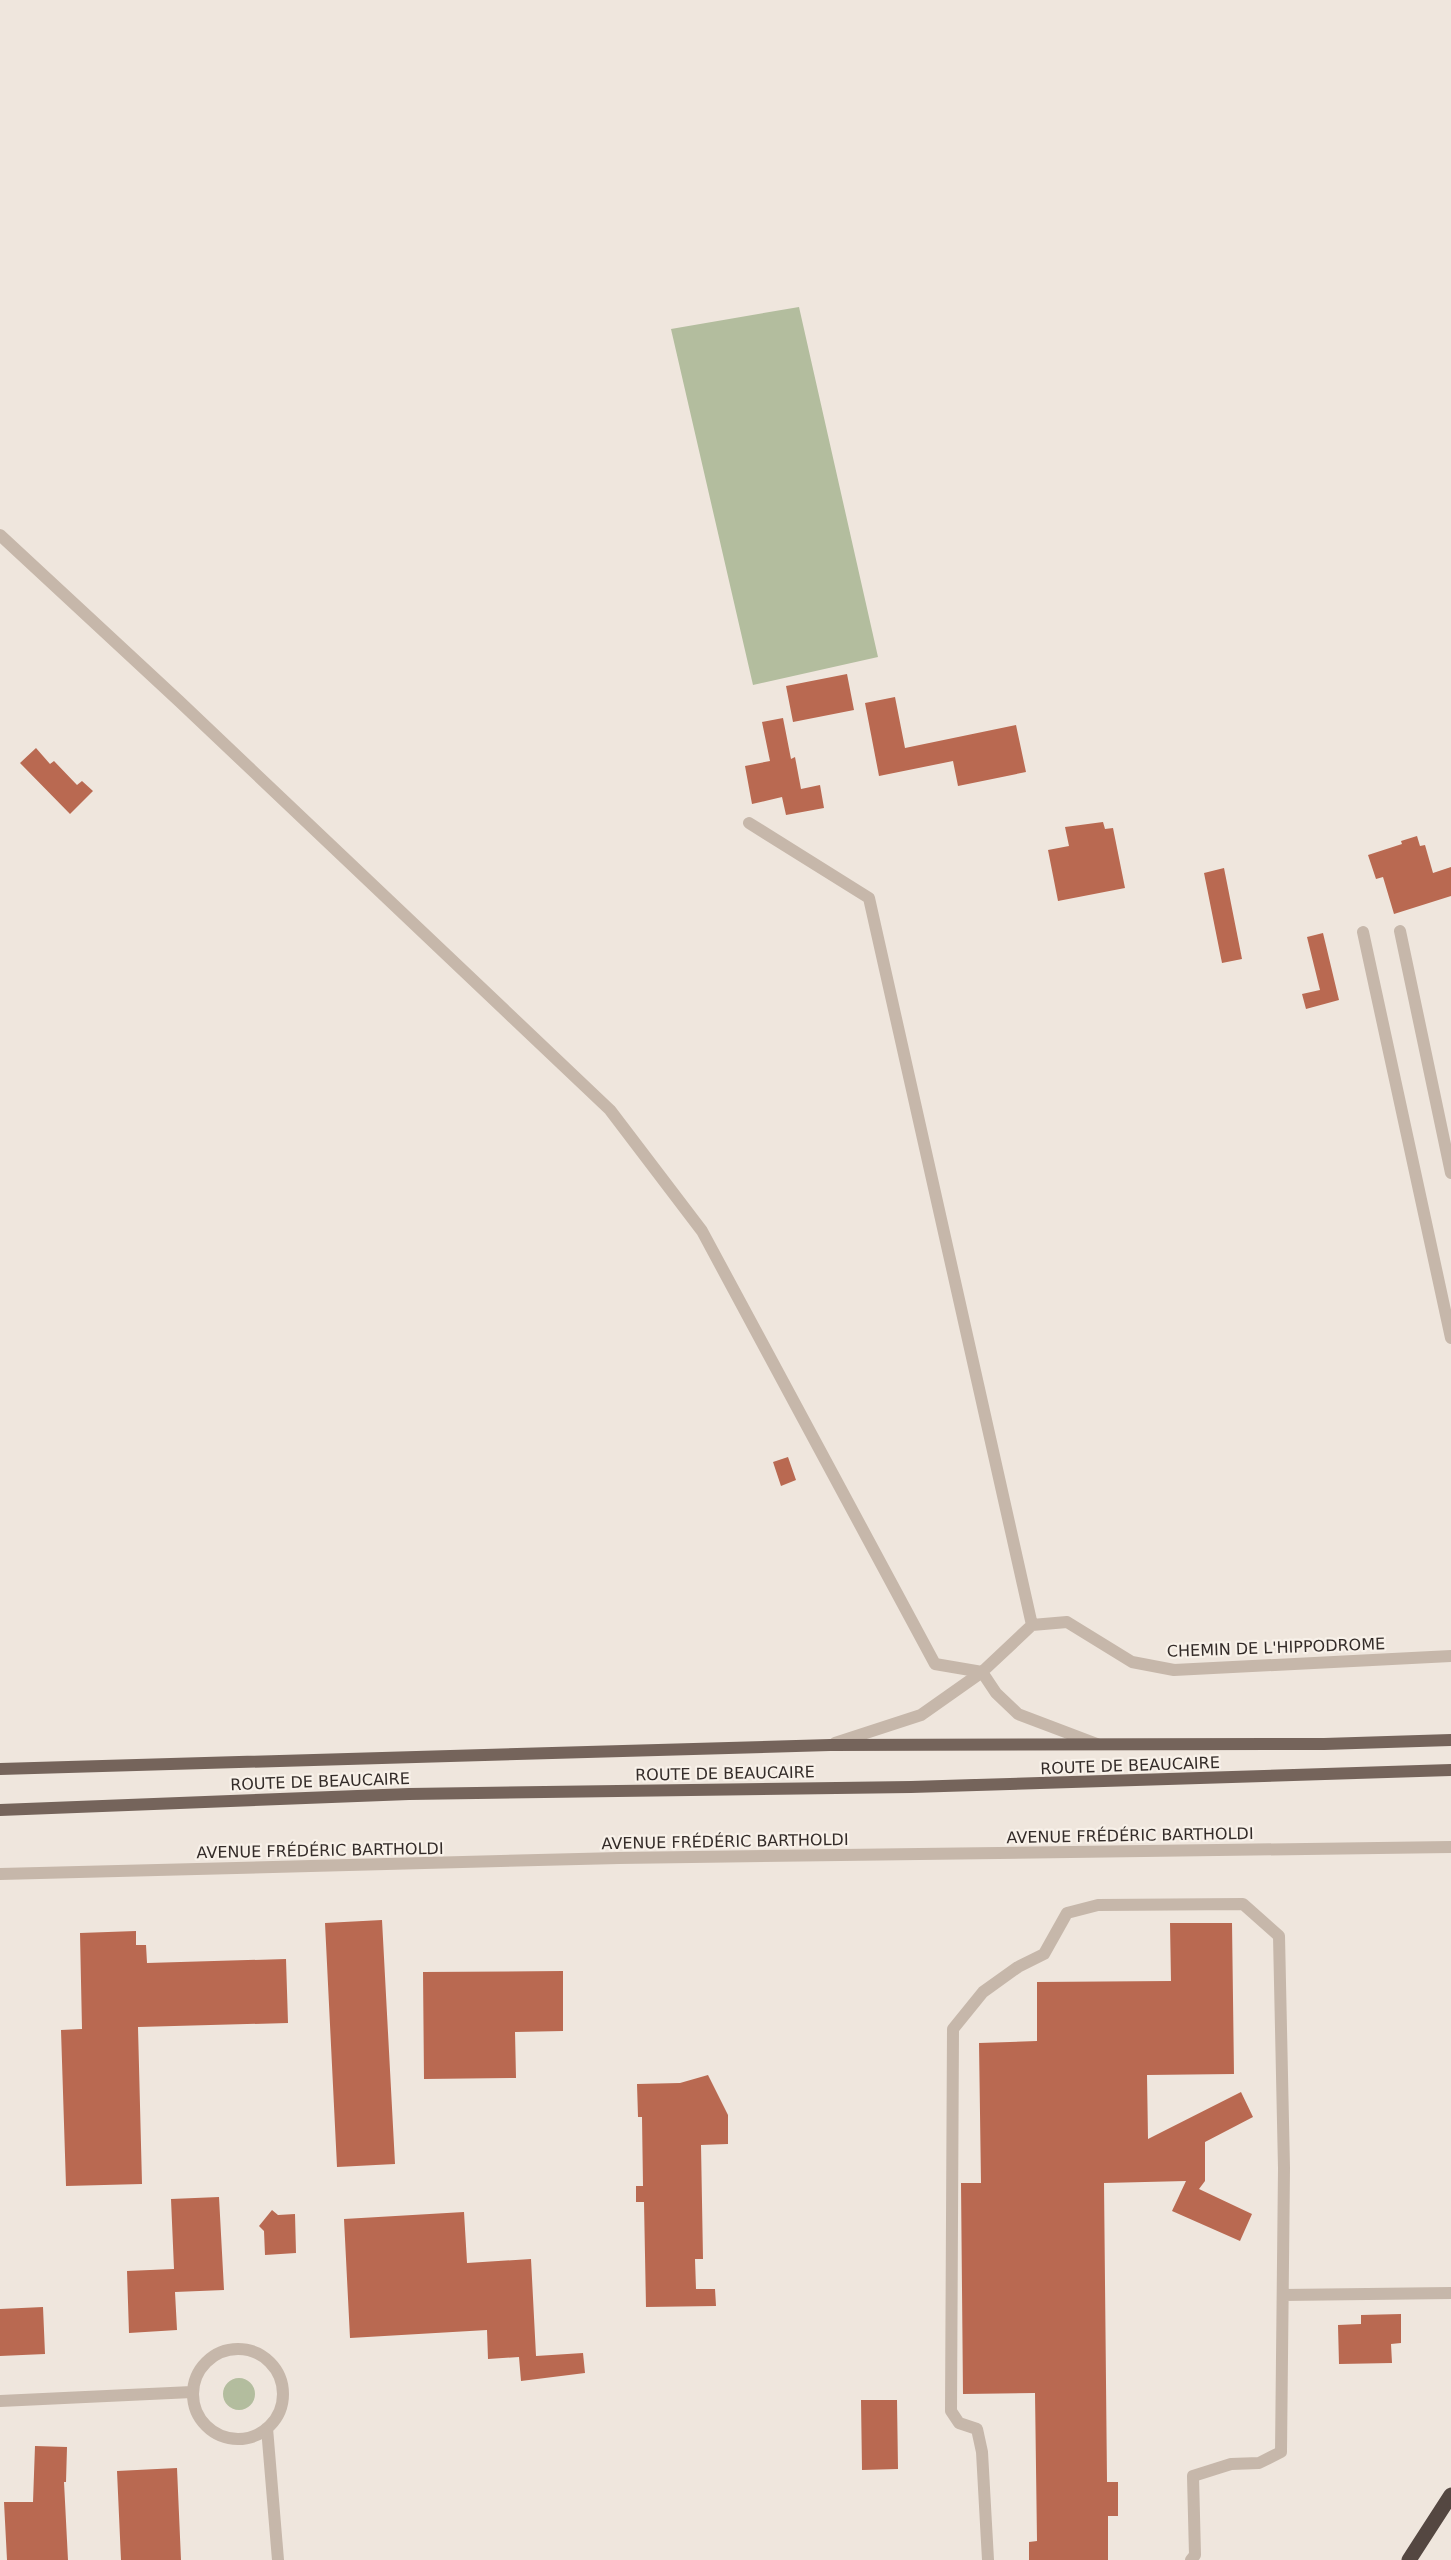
<svg xmlns="http://www.w3.org/2000/svg" width="1451" height="2560" font-family="'DejaVu Sans',sans-serif">
	<style>
		.green { fill: #b3bd9e }
		.building { fill: #b96951 }
		.lines { fill: none; stroke-linecap: round; stroke-linejoin: round }
		.minor { stroke: #c6b7aa; stroke-width: 12 }
		.major { stroke: #75645b; stroke-width: 12 }
		.highway { stroke: #544741; stroke-width: 15 }
		.labels { text-anchor: middle; stroke-width: 4.5; stroke-linejoin: round; paint-order: stroke }
		.street-label { font-size: 16px; fill: #342c29; stroke: #f8f1e9 }
	</style>
	<rect width="100%" height="100%" fill="#efe6dd"/>
	<!-- green -->
	<path class="green" d="M799,307L878,657L753,685L671,329Z
		M223 2394a16 16 0 1 1 32 0a16 16 0 1 1-32 0Z"/>
	<!-- building -->
	<path class="building" d="M847,674L854,710L793,722L786,686Z
		M895,697L905,748L1016,725L1026,772L958,786L953,761L879,776L865,703Z
		M783,718L791,759L795,757L801,789L820,785L824,808L786,815L782,797L752,804L745,766L770,761L762,722Z
		M36,748L50,764L54,761L77,785L82,781L93,791L70,814L20,763Z
		M1103,822L1105,829L1113,828L1125,888L1058,901L1048,850L1069,846L1065,827Z
		M1417,836L1420,846L1425,845L1433,873L1451,867V896L1394,914L1383,877L1376,879L1368,855L1402,844L1401,841Z
		M1224,868L1242,959L1222,963L1204,873Z
		M1323,933L1339,1000L1306,1009L1302,994L1320,990L1307,937Z
		M788,1457L796,1480L781,1486L773,1462Z
		M382,1920L395,2164L337,2167L325,1923Z
		M1170,1923H1232L1234,2074L1147,2075L1148,2139L1241,2092L1253,2117L1205,2142V2181L1199,2189L1252,2214L1240,2241L1172,2211L1186,2181L1104,2183L1107,2482H1118V2516H1108V2560H1029V2542L1037,2541L1035,2393L963,2394L961,2183H981L979,2043L1037,2041V1982L1171,1981Z
		M136,1931V1945H146L147,1963L286,1959L288,2023L138,2027L142,2184L66,2186L61,2030L82,2029L80,1933Z
		M563,1971V2031L515,2032L516,2078L424,2079L423,1972Z
		M708,2075L728,2115V2144L701,2145L703,2259H695L696,2289H715L716,2306L646,2307L644,2202H636V2186H643L642,2117H638L637,2084L680,2083Z
		M219,2197L224,2290L175,2292L177,2330L129,2333L127,2271L174,2269L171,2199Z
		M272,2210L278,2215L295,2214L296,2253L265,2255L264,2231L259,2226Z
		M464,2212L467,2263L531,2259L536,2356L583,2353L585,2373L521,2381L519,2357L488,2359L487,2330L350,2338L344,2219Z
		M43,2307L45,2354L0,2356V2309Z
		M1401,2314V2343L1391,2344L1392,2363L1339,2364L1338,2325L1361,2324V2315Z
		M861,2400H897L898,2469L862,2470Z
		M35,2446L67,2447L66,2482H64L68,2560H7L4,2502H33Z
		M177,2468L181,2560H121L117,2471Z"/>
	<g class="lines">
		<!-- minor -->
		<path class="minor" d="M0,535L179,701L610,1110L702,1231L935,1664L982,1672
			M749,823L869,898L1032,1625
			M1400,931L1451,1173
			M1363,932L1451,1338
			M982,1672L996,1693L1018,1714L1097,1744
			M835,1743L921,1715L982,1672L1032,1625L1067,1622L1132,1662L1174,1670L1451,1656
			M0,1874L619,1858L1451,1847
			M1283,2295L1451,2293
			M193 2394a45 45 0 1 1 90 0a45 45 0 1 1-90 0Z
			M0,2401L192,2392
			M267,2428L278,2560
			M988,2560L982,2452L977,2429L959,2423L951,2411L953,2029L983,1992L1018,1967L1044,1954L1067,1913L1098,1905L1243,1904L1279,1936L1284,2168L1281,2452L1259,2463L1231,2464L1193,2476L1195,2555L1191,2560"/>
		<!-- major -->
		<path class="major" d="M0,1769L830,1745L1324,1744L1451,1740
			M0,1810L409,1794L911,1787L1451,1770"/>
		<!-- highway -->
		<path class="highway" d="M1409,2560L1451,2495"/>
	</g>
	<g class="labels">
		<!-- street labels -->
		<g class="street-label">
			<text transform="translate(1276 1647) rotate(-2)" y="6">CHEMIN DE L'HIPPODROME</text>
			<text transform="translate(1130 1765) rotate(-2)" y="6">ROUTE DE BEAUCAIRE</text>
			<text transform="translate(725 1773) rotate(-1)" y="6">ROUTE DE BEAUCAIRE</text>
			<text transform="translate(320 1781) rotate(-2)" y="6">ROUTE DE BEAUCAIRE</text>
			<text transform="translate(1130 1835) rotate(-1)" y="6">AVENUE FRÉDÉRIC BARTHOLDI</text>
			<text transform="translate(725 1841) rotate(-1)" y="6">AVENUE FRÉDÉRIC BARTHOLDI</text>
			<text transform="translate(320 1850) rotate(-1)" y="6">AVENUE FRÉDÉRIC BARTHOLDI</text>
		</g>
	</g>
</svg>
